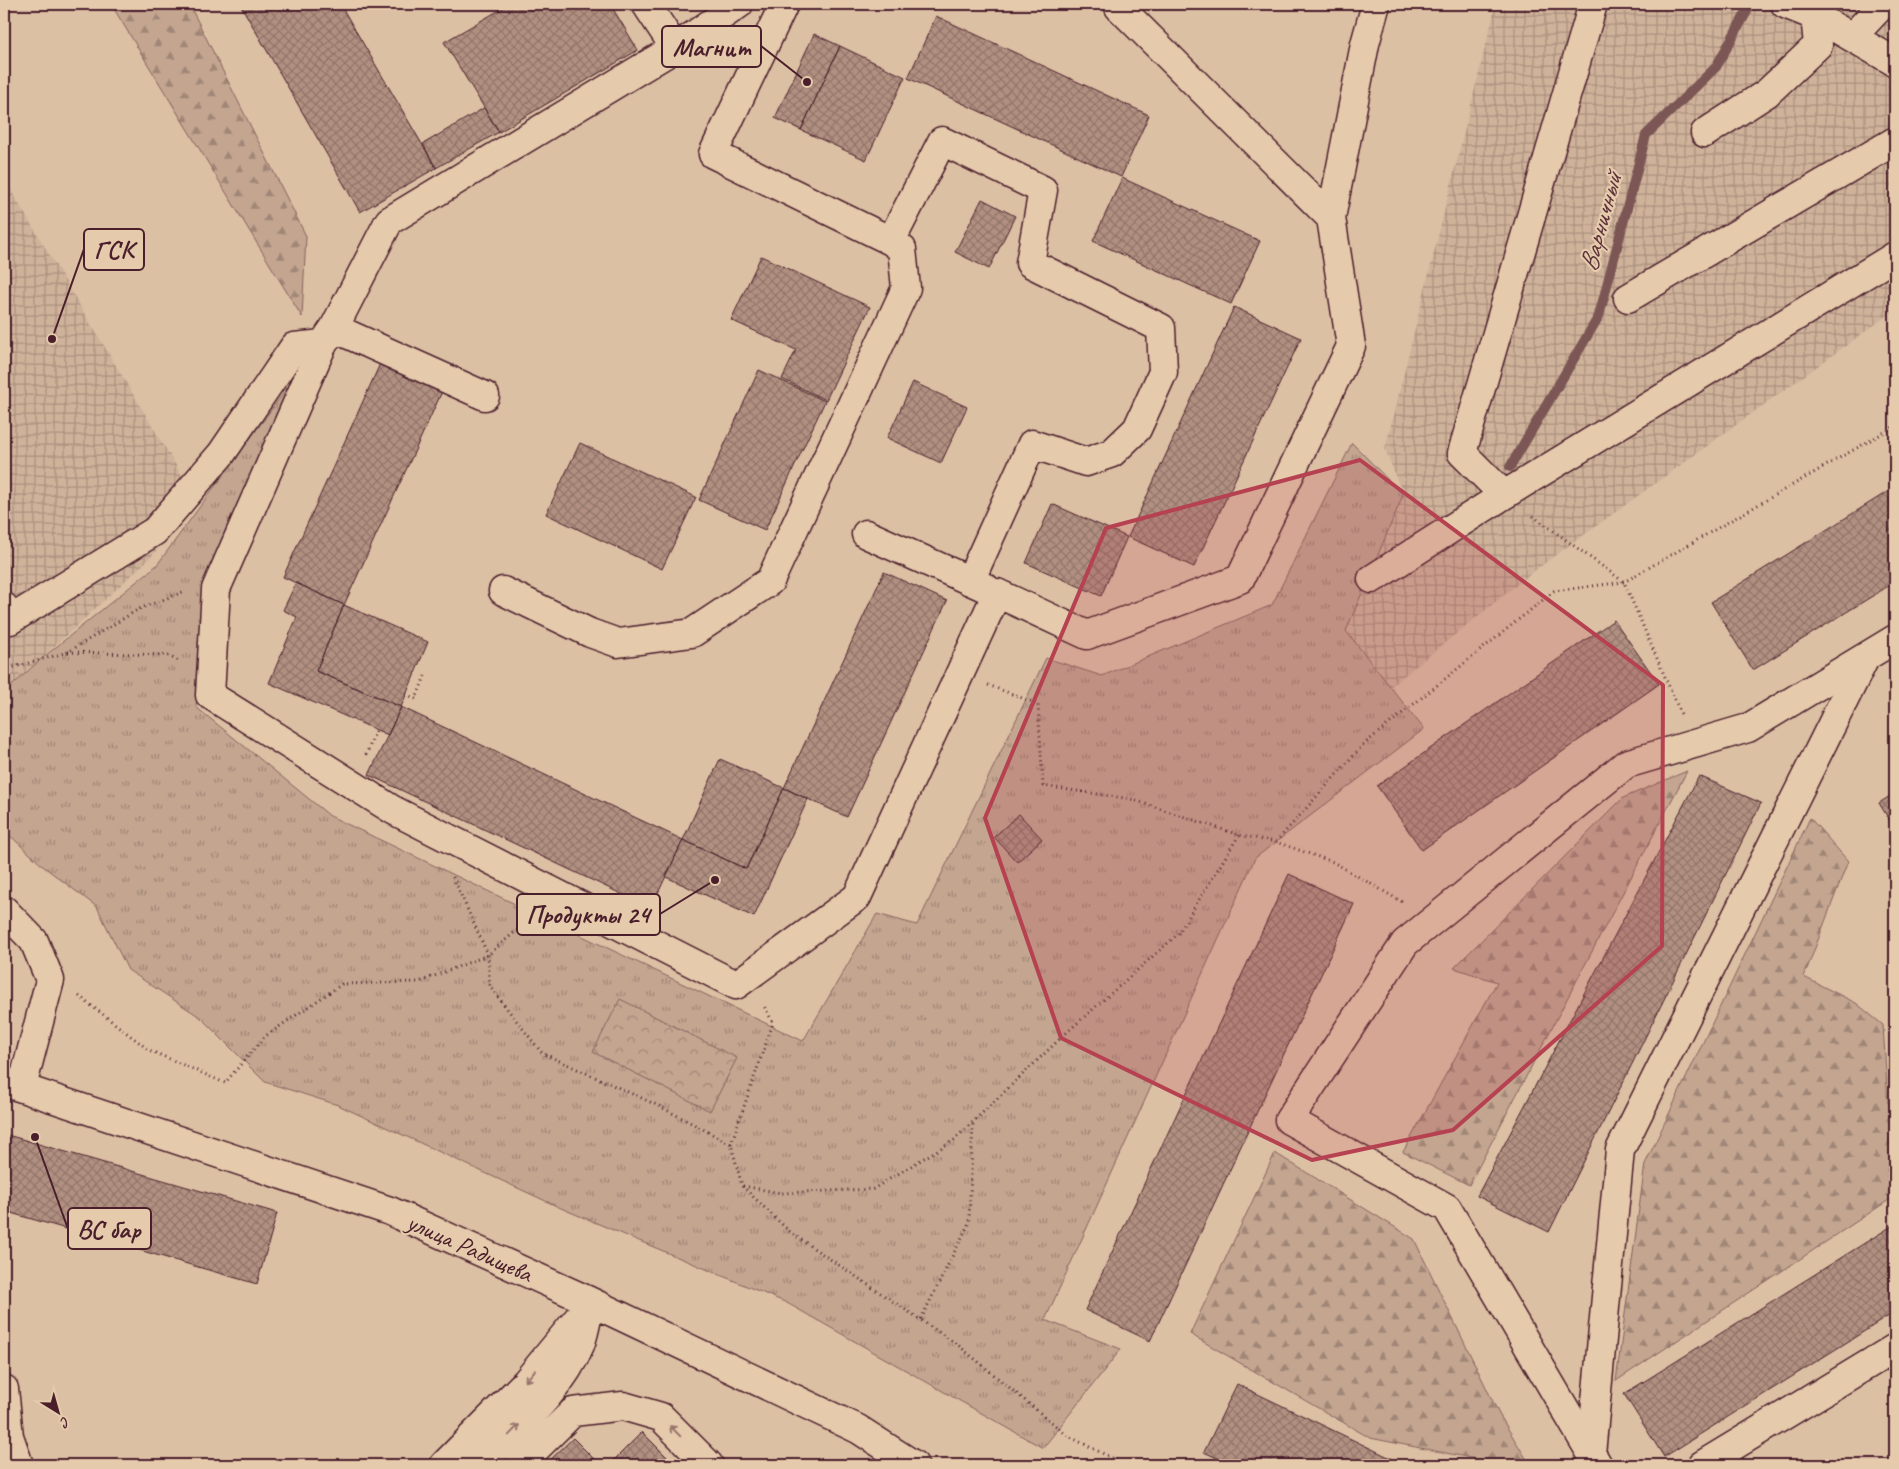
<svg xmlns="http://www.w3.org/2000/svg" width="1899" height="1469" font-family="Caveat,sans-serif">
	<style>
		.industrial { fill: url(#industrial-grid) }
		.grass { fill: url(#grass-tufts); stroke: #86625e }
		.forest { fill: url(#forest-firs); stroke: #86625e }
		.park { fill: url(#park-crowns); stroke: #86625e }
		.lines { fill: none; stroke-linecap: round; stroke-linejoin: round }
		.stream { stroke: #7c5754; stroke-width: 10 }
		.building { fill: url(#building-cross-hatch); stroke: #4a1f2b }
		.minor-casing { stroke: #4a1f2b; stroke-width: 31 }
		.path { stroke: #4a1f2b; stroke-width: 3; stroke-dasharray: 1 4; stroke-linecap: butt }
		.minor { stroke: #e5caac; stroke-width: 28 }
		.oneway { stroke: #98746c }
		.marked { fill: #b64151; fill-opacity: 0.2; stroke: #b64151; stroke-width: 4; stroke-linejoin: round }
		.labels { text-anchor: middle; stroke-width: 4.5; stroke-linejoin: round; paint-order: stroke }
		.street-label { font-size: 25px; fill: #4a1f2b; stroke: #e5caac }
		.water-label { font-size: 26px; font-style: italic; fill: #5b3239; stroke: #e5caac }
		.leader { fill: none; stroke: #4a1f2b; stroke-width: 2 }
		.callout-dot { fill: #4a1f2b; stroke: #e5caac; stroke-width: 2 }
		.callout { fill: #e5caac; stroke: #4a1f2b; stroke-width: 2 }
		.callout-label { font-size: 26px; text-anchor: middle; font-weight: bold; fill: #4a1f2b }
	</style>
	<defs>
		<pattern id="industrial-grid" width="8" height="8" patternUnits="userSpaceOnUse" patternTransform="scale(1.25)"><rect width="8" height="8" fill="#cfb29a"/><path d="M0 4h8M4 0v8" fill="none" stroke="#aa907e"/></pattern>
		<pattern id="grass-tufts" width="24" height="20" patternUnits="userSpaceOnUse" patternTransform="scale(1.25)"><rect width="24" height="20" fill="#c3a590"/><path d="M3 7l-1-3M5 7V3M7 7l1-3M15 17l-1-3M17 17v-4M19 17l1-3" fill="none" stroke="#a08676"/></pattern>
		<pattern id="forest-firs" width="22" height="20" patternUnits="userSpaceOnUse" patternTransform="scale(1.25)"><rect width="22" height="20" fill="#c3a590"/><path d="M5 1l3.5 6h-7zM16 11l3.5 6h-7z" fill="#a08676"/></pattern>
		<pattern id="park-crowns" width="20" height="18" patternUnits="userSpaceOnUse" patternTransform="scale(1.25)"><rect width="20" height="18" fill="#c3a590"/><path d="M2 6a3 3 0 1 1 6 0M12 15a3 3 0 1 1 6 0" fill="none" stroke="#a08676"/></pattern>
		<pattern id="building-cross-hatch" width="8" height="8" patternUnits="userSpaceOnUse" patternTransform="scale(1.25)"><rect width="8" height="8" fill="#b19081"/><path d="M0 0l8 8M0 8l8-8" fill="none" stroke="#92756a"/></pattern>
	</defs>
	<rect width="100%" height="100%" fill="#dcc0a4"/>
	<filter id="ink" filterUnits="userSpaceOnUse"><feTurbulence type="fractalNoise" baseFrequency=".02" numOctaves="2"/><feDisplacementMap in="SourceGraphic" scale="10" xChannelSelector="R" yChannelSelector="G"/><feConvolveMatrix kernelMatrix="1 2 1 2 8 2 1 2 1" color-interpolation-filters="sRGB"/></filter>
	<g filter="url(#ink)">
		<!-- industrial -->
		<path class="industrial" d="M1496,4H1895V310L1534,571L1390,687L1346,631L1403,495L1385,449Z
			M4,179L196,499L151,557L4,693Z"/>
		<!-- grass -->
		<path class="grass" d="M304,365L205,591L196,707L330,816L803,1041L877,914L917,925L1046,658L1102,676L1272,605L1352,443L1403,495L1346,631L1424,729L1255,858L1045,1320L1121,1349L1043,1448L787,1303L563,1209L338,1105L265,1082L200,1017L128,970L97,907L44,867L4,830V693L40,660L157,565Z"/>
		<!-- forest -->
		<path class="forest" d="M111,4H189L306,236L302,317Z
			M1687,771L1469,1185L1403,1152L1497,982L1454,968L1623,798Z
			M1810,818L1848,861L1804,977L1856,1003L1883,1025L1888,1103L1895,1106V1196L1616,1381L1645,1164Z
			M1275,1153L1414,1239L1499,1414L1530,1465H1506L1370,1438L1190,1334Z"/>
		<!-- park -->
		<path class="park" d="M620,999L737,1058L710,1111L593,1052Z"/>
		<g class="lines">
			<!-- stream -->
			<path class="stream" d="M1510,467L1599,316L1646,135L1716,67L1751,4"/>
		</g>
		<!-- building -->
		<path class="building" d="M240,4H340L436,168L360,212Z
			M510,4H610L638,50L499,132L444,42Z
			M936,16L1149,115L1121,177L908,78Z
			M814,34L840,46L801,130L775,118Z
			M840,46L905,77L866,160L801,130Z
			M484,108L499,132L436,168L423,144Z
			M1122,178L1260,241L1231,304L1093,241Z
			M982,199L1015,216L989,269L955,252Z
			M761,256L870,307L826,400L782,379L796,350L731,320Z
			M1234,307L1301,338L1194,567L1128,537Z
			M384,355L445,385L344,605L283,577Z
			M759,370L825,401L765,530L699,500Z
			M913,382L967,407L941,463L887,438Z
			M580,443L696,497L662,569L546,514Z
			M1895,487V582L1753,670L1711,602Z
			M1052,504L1127,537L1101,596L1026,563Z
			M884,572L947,601L847,817L784,788Z
			M296,583L344,605L316,671L401,707L388,735L269,683L297,617L283,610Z
			M344,605L428,642L401,707L316,671Z
			M1614,620L1659,684L1422,850L1377,786Z
			M401,707L683,840L651,908L369,775Z
			M720,759L784,788L746,869L683,840Z
			M1699,776L1761,803L1549,1232L1477,1196Z
			M784,788L808,799L754,917L666,877L683,840L746,869Z
			M1895,793V829L1879,803Z
			M1019,814L1042,839L1017,862L994,837Z
			M1289,874L1354,904L1150,1341L1085,1310Z
			M4,1134L277,1213L257,1284L4,1211Z
			M1895,1224V1312L1664,1457L1624,1394Z
			M1237,1384L1405,1465H1232L1204,1452Z
			M642,1432L675,1465H609Z
			M573,1438L600,1465H545Z"/>
		<g class="lines">
			<defs>
				<path id="minor" d="M646,4L675,48
					M739,4L675,48L389,221L334,328L323,344L216,589L210,695L393,810L736,985L857,897L997,593L1087,635L1240,579L1351,346L1331,218L1119,7V4
					M784,4L713,154L891,241
					M1785,4L1815,16L1895,62
					M1852,37L1883,4
					M1705,133L1767,93L1818,45L1815,16L1817,4
					M1331,218L1365,44L1376,4
					M1628,298L1895,141
					M334,328L485,396
					M1504,495L1462,453L1593,4
					M866,534L986,588
					M1372,579L1504,495L1895,256
					M503,591L590,633L618,643L692,633L770,581L906,288L902,249L891,241L942,141L1043,190L1030,263L1161,328L1163,372L1137,429L1112,453L1086,462L1032,444L970,581
					M4,607L10,620L155,531L222,453L294,347L323,344
					M4,910L34,941L50,980L22,1087
					M4,1082L390,1211L587,1300L858,1429L914,1465
					M4,1389L9,1436L19,1465
					M1591,1454L1620,1150L1865,658
					M444,1465L526,1382L590,1304C587,1317 585,1332 580,1345C561,1392 515,1429 480,1465
					M519,1465L573,1412L623,1406L661,1417L709,1465
					M1598,1465L1447,1208L1289,1120L1405,943L1626,764L1748,728L1895,639
					M1702,1465L1895,1348"/>
			</defs>
			<!-- minor casing -->
			<use href="#minor" class="minor-casing"/>
			<!-- path -->
			<path class="path" d="M1533,516L1624,582L1681,714
				M68,652L166,655L181,662
				M4,670L68,652L139,609L183,592
				M988,685L1038,704L1043,786L1131,799L1239,835L1276,842L1333,862L1404,903
				M406,694L416,699L425,676
				M366,755L376,730
				M1276,842L1363,745L1554,591L1624,582L1895,426
				M453,877L488,955L490,987L542,1053L659,1106L731,1144L742,1186L791,1233L958,1345L1068,1436L1126,1465
				M79,996L149,1050L225,1083L264,1037L342,984L419,982L488,955L516,931L535,919
				M731,1144L773,1023L763,1004
				M743,1186L781,1193L873,1189L954,1140L1065,1034L1178,934L1239,835
				M921,1319L969,1223L973,1122"/>
			<!-- minor -->
			<use href="#minor" class="minor"/>
		</g>
		<!-- one-way arrows -->
		<defs><path id="oneway-shaft" d="M-6 0H5M1.5-3L5.5 0L1.5 3" fill="none" stroke-width="1.6" stroke-linecap="round" stroke-linejoin="round" transform="scale(1.25)"/></defs>
		<g class="oneway">
			<use href="#oneway-shaft" transform="translate(530 1376) rotate(130)"/>
			<use href="#oneway-shaft" transform="translate(514 1430) rotate(-46)"/>
			<use href="#oneway-shaft" transform="translate(675 1431) rotate(-135)"/>
		</g>
	</g>
	<!-- marked area -->
	<path class="marked" d="M1360,460L1663,685L1662,946L1453,1130L1312,1160L1061,1038L985,818L1106,528Z"/>
	<g class="labels">
		<!-- street labels -->
		<g class="street-label">
			<text transform="translate(470 1247) rotate(24)" y="9">улица Радищева</text>
		</g>
		<!-- water labels -->
		<g class="water-label">
			<text transform="translate(1600 222) rotate(-75)" y="9">Варничный</text>
		</g>
	</g>
	<!-- callouts -->
	<path class="leader" d="M807 82L761 46M52 339L84 249M715 880L660 914M35 1137L68 1229"/>
	<g class="callout-dot">
		<circle cx="807" cy="82" r="5"/>
		<circle cx="52" cy="339" r="5"/>
		<circle cx="715" cy="880" r="5"/>
		<circle cx="35" cy="1137" r="5"/>
	</g>
	<g class="callout">
		<rect x="662" y="26" width="99" height="41" rx="5"/>
		<rect x="84" y="229" width="60" height="41" rx="5"/>
		<rect x="517" y="894" width="143" height="41" rx="5"/>
		<rect x="68" y="1208" width="83" height="41" rx="5"/>
	</g>
	<g class="callout-label">
		<text x="712" y="56">Магнит</text>
		<text x="114" y="258">ГСК</text>
		<text x="588" y="923">Продукты 24</text>
		<text x="109" y="1238">BC бар</text>
	</g>
	<!-- margin -->
	<rect width="1899" height="1469" fill="none" stroke="#e5caac" stroke-width="20"/>
	<rect x="10" y="10" width="1879" height="1449" fill="none" stroke="#4a1f2b" stroke-width="2" filter="url(#ink)"/>
	<!-- north arrow -->
	<g transform="translate(58 1412) rotate(143)" stroke="#e5caac" stroke-width="4" paint-order="stroke">
	<path d="M0-4L9 19L0 12L-9 19Z" fill="#4a1f2b"/>
	<text y="-8" font-size="14" font-weight="bold" text-anchor="middle" fill="#4a1f2b">С</text>
	</g>
</svg>
